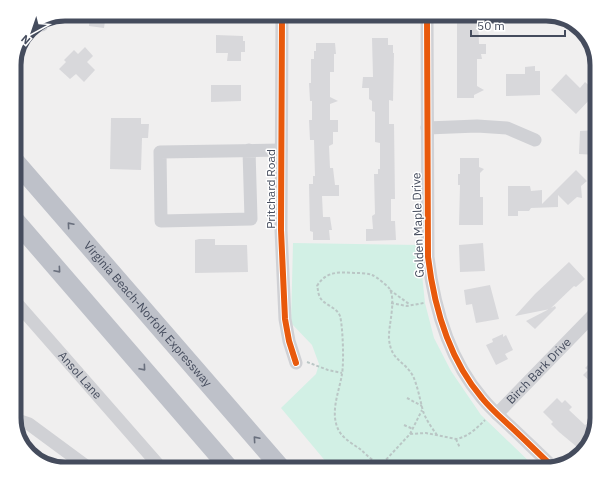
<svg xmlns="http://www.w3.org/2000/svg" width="611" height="483" font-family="'IBM Plex Sans',sans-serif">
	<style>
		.green { fill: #d2f0e5 }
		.building { fill: #d8d8db }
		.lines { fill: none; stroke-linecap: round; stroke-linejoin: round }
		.path { stroke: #bac6c5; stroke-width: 2; stroke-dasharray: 3 2; stroke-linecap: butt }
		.minor { stroke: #d0d1d5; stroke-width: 13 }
		.highway { stroke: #bec1c9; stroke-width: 19 }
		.cycleway-casing { stroke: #fff; stroke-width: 8 }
		.cycleway { stroke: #e8590c; stroke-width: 6 }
		.oneway { stroke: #696f7d }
		.labels { text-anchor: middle; stroke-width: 3; stroke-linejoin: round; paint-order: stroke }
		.street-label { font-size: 12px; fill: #454c5d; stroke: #fff }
		.rim { fill: none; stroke: #454c5d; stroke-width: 5 }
	</style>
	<rect width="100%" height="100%" fill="#f0efef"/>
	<!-- green -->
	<path class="green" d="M293,243L419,245L425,303L434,338L451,371L481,415L537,469H332L281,408L316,374L319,364L312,345L291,323Z"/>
	<!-- building -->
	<path class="building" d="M90,14H106L104,28L89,26Z
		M457,14H478L479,44H486V54H481L482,59H477V86L484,90L474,95V98H457Z
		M216,35L243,36V41H245V52H241V61H227L228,53H216Z
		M372,38H388V45H393V53H394L393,101L389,100V124H394L395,199H391V221H395L396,240L366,241V229H373L372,216L375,214L374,174H378V169H380V143L375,142V112L372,111V101L369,99V88H362L363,77H373Z
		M316,43H335L336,54H334V72H330V97L338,101L330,104V120H338V132H333V144L329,146L330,168H333L335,185H339V196H322L323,217H330L332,230H329L330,240H313V232L310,231L309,184H313V176H315L314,140H310L309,120H312V101H310L309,83H311V59H314V51H316Z
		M85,47L93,56L87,62L95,70L84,82L76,74L70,79L59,69L66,62L64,60L74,50L78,54Z
		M535,66V71H540V95L506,96V74H525V67Z
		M566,74L580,88L585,82L593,89L590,92L593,96L576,114L551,90Z
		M211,85H241V101L211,102Z
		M111,118H141V124H149L148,138H142L141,170L110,169Z
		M597,130V155L579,154L580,131Z
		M460,158H479V167L484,169L480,173V197H483V225H459L460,185H458V174H460Z
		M576,170L587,181L581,186L582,198L577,197L568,205L558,195V207L531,208L529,211H518V216H508V186H530L531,191L542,190V204Z
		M199,239H215V245H247L248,272L195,273V240Z
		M483,243L485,271L460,272L459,245Z
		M569,262L585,279L576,287L574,286L550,309L515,316L535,294Z
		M490,285L499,319L476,323L472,304L466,305L464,290Z
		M555,306L556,308L535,329L526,321Z
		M503,334V337L506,335L513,350L505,354L508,359L496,365L486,345L493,342L492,339Z
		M597,356V388L583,375L588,370L585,368Z
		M557,398L562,403L565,400L572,407L569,410L585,425L587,424L593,429L584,451L583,452L559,432L551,424L553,422L543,412Z"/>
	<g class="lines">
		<!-- path -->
		<path class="path" d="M390,290L409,304
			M391,303L407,306L424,303
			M307,362L328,370L342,373
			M407,398L422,406
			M404,425L413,429
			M410,434L422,410
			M437,435C432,428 426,420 423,411C420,400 418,387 413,376C404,360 391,361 389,339C388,326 397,299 389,288C385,284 377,277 372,275C367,273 360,273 354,273C339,272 326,271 317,286C318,289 318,292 319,295C322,305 336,306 340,316C343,327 344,363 342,374C339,393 328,416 341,434C346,440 354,445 360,449C367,455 374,463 382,464L410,434L426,433L456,439C468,437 477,428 485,420
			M456,439L460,448"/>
		<!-- minor -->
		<g class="minor">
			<path d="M282,14L281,230L285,319L289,341L296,363"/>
			<path d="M427,14L428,257C434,307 448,358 482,398C490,408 500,417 510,426C524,439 538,453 552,466"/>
			<path d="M42,23V25"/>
			<path d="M427,128L477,126L507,128L535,140"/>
			<path d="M249,150L251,219L161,221L160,152L281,150"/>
			<path id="s1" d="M14,300L162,469"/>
			<path id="s2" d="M497,414L597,311"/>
			<path d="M14,419L29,424L90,469"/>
		</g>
		<!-- highway -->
		<g class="highway">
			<path id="s3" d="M14,160L282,469"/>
			<path d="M14,219L230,469"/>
		</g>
		<defs>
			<path id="cycleway" d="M282,14L281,230L285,319L289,341L296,363
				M427,14L428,257C434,307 448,358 482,398C490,408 500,417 510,426C524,439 538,453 552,466"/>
		</defs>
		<!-- cycleway casing -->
		<use href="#cycleway" class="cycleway-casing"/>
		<!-- cycleway -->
		<use href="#cycleway" class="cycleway"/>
	</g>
	<!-- one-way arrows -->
	<defs><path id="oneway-chevron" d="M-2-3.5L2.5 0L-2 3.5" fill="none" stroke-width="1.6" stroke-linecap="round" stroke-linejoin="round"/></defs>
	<g class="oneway">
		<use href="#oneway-chevron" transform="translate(70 225) rotate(-131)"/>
		<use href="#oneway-chevron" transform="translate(58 270) rotate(49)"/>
		<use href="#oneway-chevron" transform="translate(143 368) rotate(49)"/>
		<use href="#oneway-chevron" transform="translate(256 439) rotate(-131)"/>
	</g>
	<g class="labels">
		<!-- street labels -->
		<g class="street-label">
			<text transform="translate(271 189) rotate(-90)" y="4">Pritchard Road</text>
			<text transform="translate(418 225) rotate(-92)" y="4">Golden Maple Drive</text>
			<text dy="4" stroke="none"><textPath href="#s3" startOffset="204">Virginia Beach-Norfolk Expressway</textPath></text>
			<text dy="4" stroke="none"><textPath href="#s2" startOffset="60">Birch Bark Drive</textPath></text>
			<text dy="4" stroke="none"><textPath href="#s1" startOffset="100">Ansol Lane</textPath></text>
		</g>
	</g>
	<!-- crop -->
	<path d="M0 0H611V483H0ZM65 21H546A44 44 0 0 1 590 65V418A44 44 0 0 1 546 462H65A44 44 0 0 1 21 418V65A44 44 0 0 1 65 21Z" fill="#fff" fill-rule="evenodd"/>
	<path class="rim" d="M65 21H546A44 44 0 0 1 590 65V418A44 44 0 0 1 546 462H65A44 44 0 0 1 21 418V65A44 44 0 0 1 65 21Z"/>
	<!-- north arrow -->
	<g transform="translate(32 32) rotate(220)" stroke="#ffffff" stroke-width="3" paint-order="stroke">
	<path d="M0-3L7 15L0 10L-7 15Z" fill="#454c5d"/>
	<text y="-6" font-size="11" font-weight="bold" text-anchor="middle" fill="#454c5d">N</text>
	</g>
	<!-- scale -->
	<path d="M471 30v6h94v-6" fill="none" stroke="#454c5d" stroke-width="2"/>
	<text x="477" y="30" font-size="12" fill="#454c5d" stroke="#ffffff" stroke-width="3" paint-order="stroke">50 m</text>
</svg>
